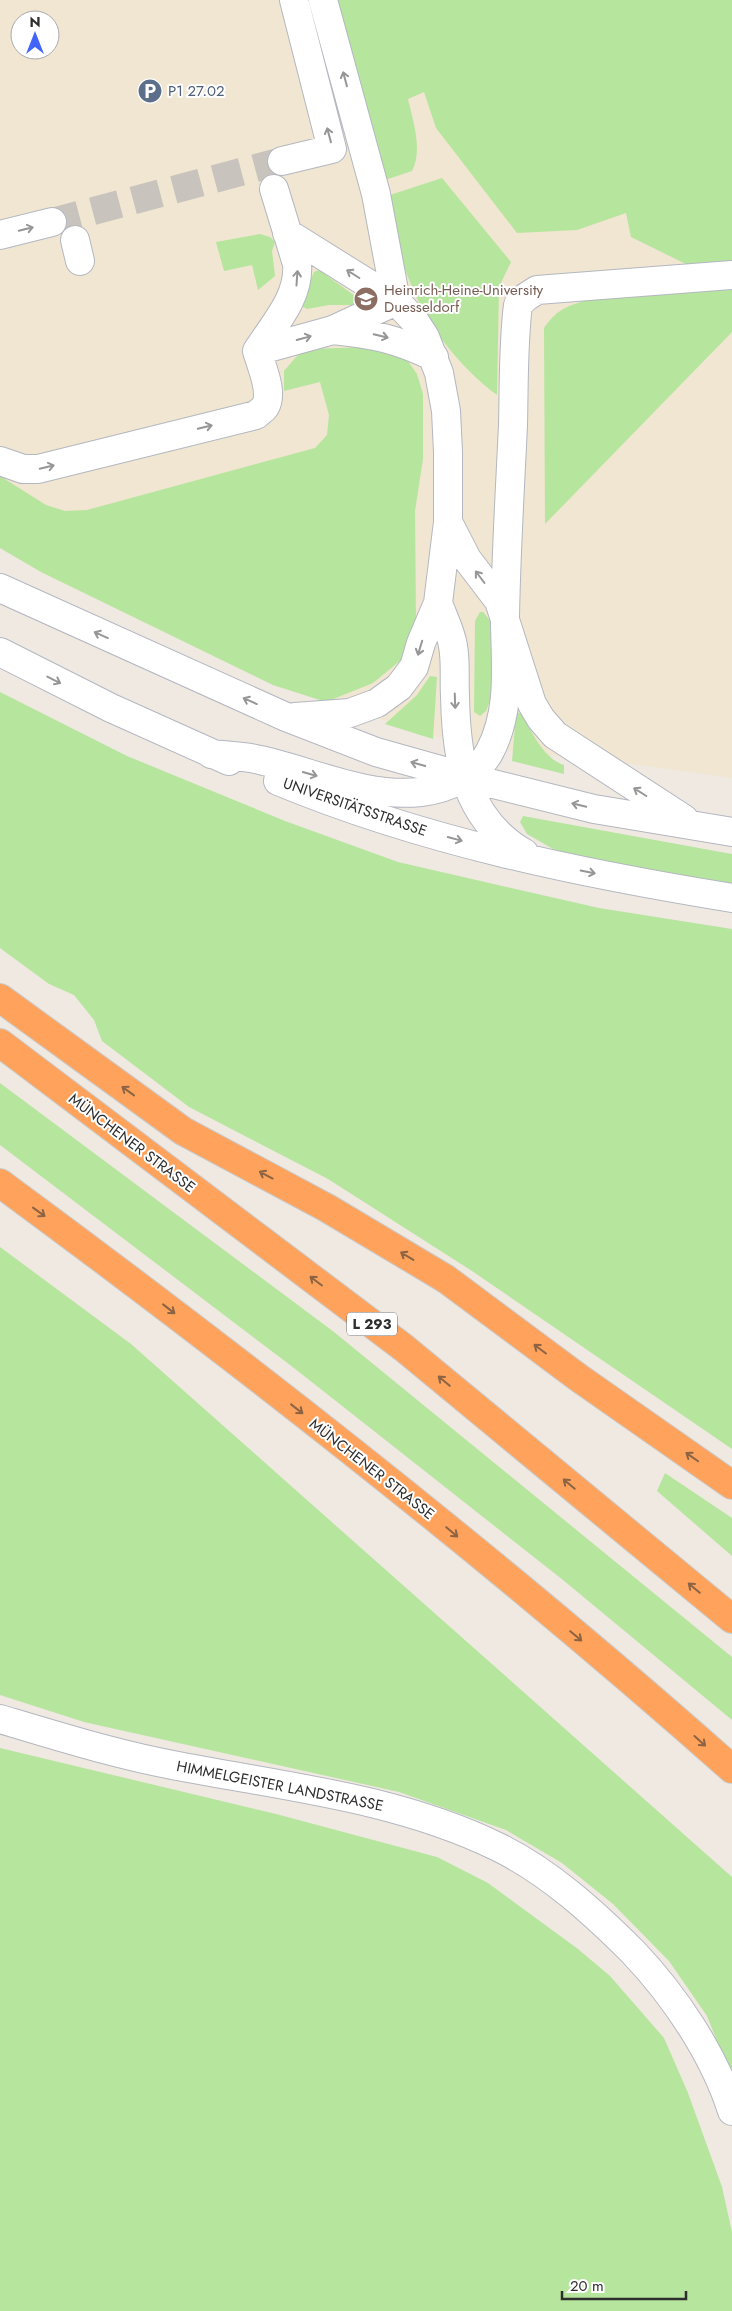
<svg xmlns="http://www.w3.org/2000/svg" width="732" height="2311" font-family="Jost,sans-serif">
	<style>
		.education { fill: #f0e6d1; fill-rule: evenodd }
		.green { fill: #b6e59e }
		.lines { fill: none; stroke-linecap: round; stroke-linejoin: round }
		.minor-tunnel { stroke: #c8c4bd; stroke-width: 28; stroke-dasharray: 28 14; stroke-linecap: butt }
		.minor-casing { stroke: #b4b7c1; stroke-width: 30 }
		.highway-casing { stroke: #c9c9c9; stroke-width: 30 }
		.minor { stroke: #fff; stroke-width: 28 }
		.highway { stroke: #ffa35c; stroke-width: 28 }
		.oneway { stroke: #969696 }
		.oneway2 { stroke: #8c6343 }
		.labels { text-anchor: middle; stroke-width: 4; stroke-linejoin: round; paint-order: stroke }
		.shield { fill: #fff; stroke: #6d6d6d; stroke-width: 1 }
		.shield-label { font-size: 14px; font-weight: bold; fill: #2e2e2e }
		.service-label { font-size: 15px; fill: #4e5e75; stroke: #fff; text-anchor: start }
		.education-label { font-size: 15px; fill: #785e54; stroke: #fff; text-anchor: start }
		.street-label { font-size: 15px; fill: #2e2e2e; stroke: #fff }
	</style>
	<rect width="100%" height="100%" fill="#efe9e1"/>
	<!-- education -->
	<path class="education" d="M0,0H732V778L648,766L466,746L273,685L41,572L0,548ZM20,20H50V50H20Z"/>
	<!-- green -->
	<path class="green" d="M333,0H732V267L698,270L631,237L626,213L577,230L517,233L436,128L424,92L408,99C413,121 423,150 412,171L385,180Z
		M442,178L511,262L499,287L497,395C458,366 425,323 408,277C398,252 393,223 387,196Z
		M260,234L270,237L275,242L272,251L275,276L258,290L252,265L224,271L216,242Z
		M319,270L362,301V305H329L307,309L301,306V301L314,272Z
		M732,281V332L545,524L544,328C556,311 564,307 584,301Z
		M370,347L405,357L417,374L423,394V459L415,511L416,622L401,660L373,683L326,702L273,685L41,572L0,548V476L46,505L65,511L87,510L315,448L327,435L329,415L320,382L284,391V371L297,356L306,349Z
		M480,612H483L492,623L493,658L491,698L486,711L480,716L474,712L475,621Z
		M430,676L437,677L433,739L385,724L417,695Z
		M0,692L127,756L285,821L398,862L599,908L732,929V1449L472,1271L328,1179L189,1107L102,1041L94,1020L74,995L49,984L0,948Z
		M516,713H521C532,732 543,758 564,765V774L512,761Z
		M523,816L732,854V885L583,858L553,849L527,834L520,822Z
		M0,1083L334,1332L732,1657V1720L563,1580L294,1368L0,1145Z
		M0,1247L131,1344L732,1877V2079L707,2016L669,1961L613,1904L562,1863L506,1830L399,1792L84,1722L0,1695Z
		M665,1473L732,1518V1556L657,1491Z
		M0,1748L276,1814L437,1857L488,1883L578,1949L610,1976L664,2038L688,2093L722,2187L732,2232V2311H0Z"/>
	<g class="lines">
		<!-- minor-tunnel -->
		<path class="minor-tunnel" d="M52,222L282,161"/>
		<defs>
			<path id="minor" d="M282,161L332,149L294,0
				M287,233L396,301L414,320L425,337L439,373L446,411L448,452V522L438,603L421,643L414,667L399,687L377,703L350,713L295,717
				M0,235L52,222
				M75,240L80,261
				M333,330C373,334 397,339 434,357
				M257,351L333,330L396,301L376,194L323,0
				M0,461L23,469H38L256,415C259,412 263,410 265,407C274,392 261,366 257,351C274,324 300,297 297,264L274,189
				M448,522L467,559L499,601L532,704L541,719L555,735L684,819
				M0,588L286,717L376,752L465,777L594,809L732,832
				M438,603C443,617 451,632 453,646C456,662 454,680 455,696C456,758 465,819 524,853
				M0,652L111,708L229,761
				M211,754C227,756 244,756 260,760C314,772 365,798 421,792C447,789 478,775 490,751C512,709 505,663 505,618C506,554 510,489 513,425C514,386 513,344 518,305L526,297L537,290L732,275
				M278,781C423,841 578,873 732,898
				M0,1719C60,1737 121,1756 183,1767C289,1787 400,1799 498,1847C549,1872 593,1912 633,1952C674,1995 714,2054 732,2111"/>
			<path id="highway" d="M0,998L183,1131L327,1208L446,1279L579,1378L732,1485
				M0,1043L404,1348L732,1619
				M0,1183C251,1368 499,1562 732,1769"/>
		</defs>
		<!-- minor casing -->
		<use href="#minor" class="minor-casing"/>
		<!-- highway casing -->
		<use href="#highway" class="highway-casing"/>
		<!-- minor -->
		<use href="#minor" class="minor"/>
		<!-- highway -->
		<use href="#highway" class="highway"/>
	</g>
	<!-- one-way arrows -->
	<defs><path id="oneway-shaft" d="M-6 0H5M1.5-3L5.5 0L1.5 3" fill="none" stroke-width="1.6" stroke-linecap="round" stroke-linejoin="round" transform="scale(1.25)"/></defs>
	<g class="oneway">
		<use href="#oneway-shaft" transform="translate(345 79) rotate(-105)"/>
		<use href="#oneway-shaft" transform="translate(329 135) rotate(-105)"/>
		<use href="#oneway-shaft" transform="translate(26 229) rotate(-14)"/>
		<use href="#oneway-shaft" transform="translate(353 274) rotate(-148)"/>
		<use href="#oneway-shaft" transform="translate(297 278) rotate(-86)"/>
		<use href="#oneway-shaft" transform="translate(381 336) rotate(13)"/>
		<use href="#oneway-shaft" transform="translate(304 338) rotate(-15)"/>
		<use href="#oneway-shaft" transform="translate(205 427) rotate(-14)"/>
		<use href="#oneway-shaft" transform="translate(47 467) rotate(-14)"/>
		<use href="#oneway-shaft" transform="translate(480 577) rotate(-127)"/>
		<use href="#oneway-shaft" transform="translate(101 635) rotate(-156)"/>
		<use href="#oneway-shaft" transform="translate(420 648) rotate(107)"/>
		<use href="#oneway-shaft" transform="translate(54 680) rotate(27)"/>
		<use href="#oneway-shaft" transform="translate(250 701) rotate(-156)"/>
		<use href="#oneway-shaft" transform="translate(455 701) rotate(88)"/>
		<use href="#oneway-shaft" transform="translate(418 764) rotate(-164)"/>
		<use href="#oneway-shaft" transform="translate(310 774) rotate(16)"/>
		<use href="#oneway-shaft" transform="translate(640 792) rotate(-148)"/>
		<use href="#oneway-shaft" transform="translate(579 805) rotate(-166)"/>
		<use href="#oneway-shaft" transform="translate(455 839) rotate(15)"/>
		<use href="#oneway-shaft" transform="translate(588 872) rotate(11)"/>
	</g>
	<g class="oneway2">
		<use href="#oneway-shaft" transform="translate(128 1091) rotate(-144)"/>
		<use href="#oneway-shaft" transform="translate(266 1175) rotate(-152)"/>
		<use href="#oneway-shaft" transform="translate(39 1212) rotate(36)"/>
		<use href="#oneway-shaft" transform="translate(407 1256) rotate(-149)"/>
		<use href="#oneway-shaft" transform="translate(316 1281) rotate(-143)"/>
		<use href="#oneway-shaft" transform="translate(169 1309) rotate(38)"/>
		<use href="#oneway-shaft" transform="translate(540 1349) rotate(-143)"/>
		<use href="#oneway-shaft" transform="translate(444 1381) rotate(-140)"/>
		<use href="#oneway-shaft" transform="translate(297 1409) rotate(38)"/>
		<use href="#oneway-shaft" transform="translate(692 1457) rotate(-145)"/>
		<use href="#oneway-shaft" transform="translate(569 1484) rotate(-140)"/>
		<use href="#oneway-shaft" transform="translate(452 1532) rotate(40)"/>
		<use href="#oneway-shaft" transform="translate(694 1588) rotate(-140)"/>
		<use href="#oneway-shaft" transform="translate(576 1636) rotate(40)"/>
		<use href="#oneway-shaft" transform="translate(700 1741) rotate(42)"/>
	</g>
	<!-- icons -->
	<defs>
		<symbol id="parking-disc" viewBox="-11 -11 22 22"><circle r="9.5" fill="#5c6f8a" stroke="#fff"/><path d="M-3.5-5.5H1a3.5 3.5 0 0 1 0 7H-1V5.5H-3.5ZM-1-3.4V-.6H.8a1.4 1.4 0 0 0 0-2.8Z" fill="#fff"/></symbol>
		<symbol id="university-disc" viewBox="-11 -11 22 22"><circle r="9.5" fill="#8d6e63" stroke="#fff"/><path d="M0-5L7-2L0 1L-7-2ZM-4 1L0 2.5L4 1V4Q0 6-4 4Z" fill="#fff"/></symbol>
	</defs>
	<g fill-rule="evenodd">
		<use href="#parking-disc" x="136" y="77" width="28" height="28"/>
		<use href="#university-disc" x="352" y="285" width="28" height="28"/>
	</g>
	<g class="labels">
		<!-- shield labels -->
		<rect class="shield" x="347" y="1312.5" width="50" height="23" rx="4"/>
		<g class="shield-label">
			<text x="372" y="1329">L 293</text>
		</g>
		<!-- service labels -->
		<g class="service-label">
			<text x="168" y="96">P1 27.02</text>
		</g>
		<!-- education labels -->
		<g class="education-label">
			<text x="384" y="295">Heinrich-Heine-University<tspan x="384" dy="17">Duesseldorf</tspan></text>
		</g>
		<!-- street labels -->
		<g class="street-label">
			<text transform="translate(355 807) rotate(19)" y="5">UNIVERSITÄTSSTRASSE</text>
			<text transform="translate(132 1143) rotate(37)" y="5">MÜNCHENER STRASSE</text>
			<text transform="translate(372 1469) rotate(38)" y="5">MÜNCHENER STRASSE</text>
			<text transform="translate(280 1786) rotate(11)" y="5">HIMMELGEISTER LANDSTRASSE</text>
		</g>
	</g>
	<!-- north arrow -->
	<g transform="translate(35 35)"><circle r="24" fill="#ffffff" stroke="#ababab"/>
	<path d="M0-4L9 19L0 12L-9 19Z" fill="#4264fb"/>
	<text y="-8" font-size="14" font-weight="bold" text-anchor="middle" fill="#2e2e2e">N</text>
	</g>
	<!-- scale -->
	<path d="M562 2291v8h124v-8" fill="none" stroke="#2e2e2e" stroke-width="2.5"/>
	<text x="570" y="2291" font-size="15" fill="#2e2e2e" stroke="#ffffff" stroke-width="4" paint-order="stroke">20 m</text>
</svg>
